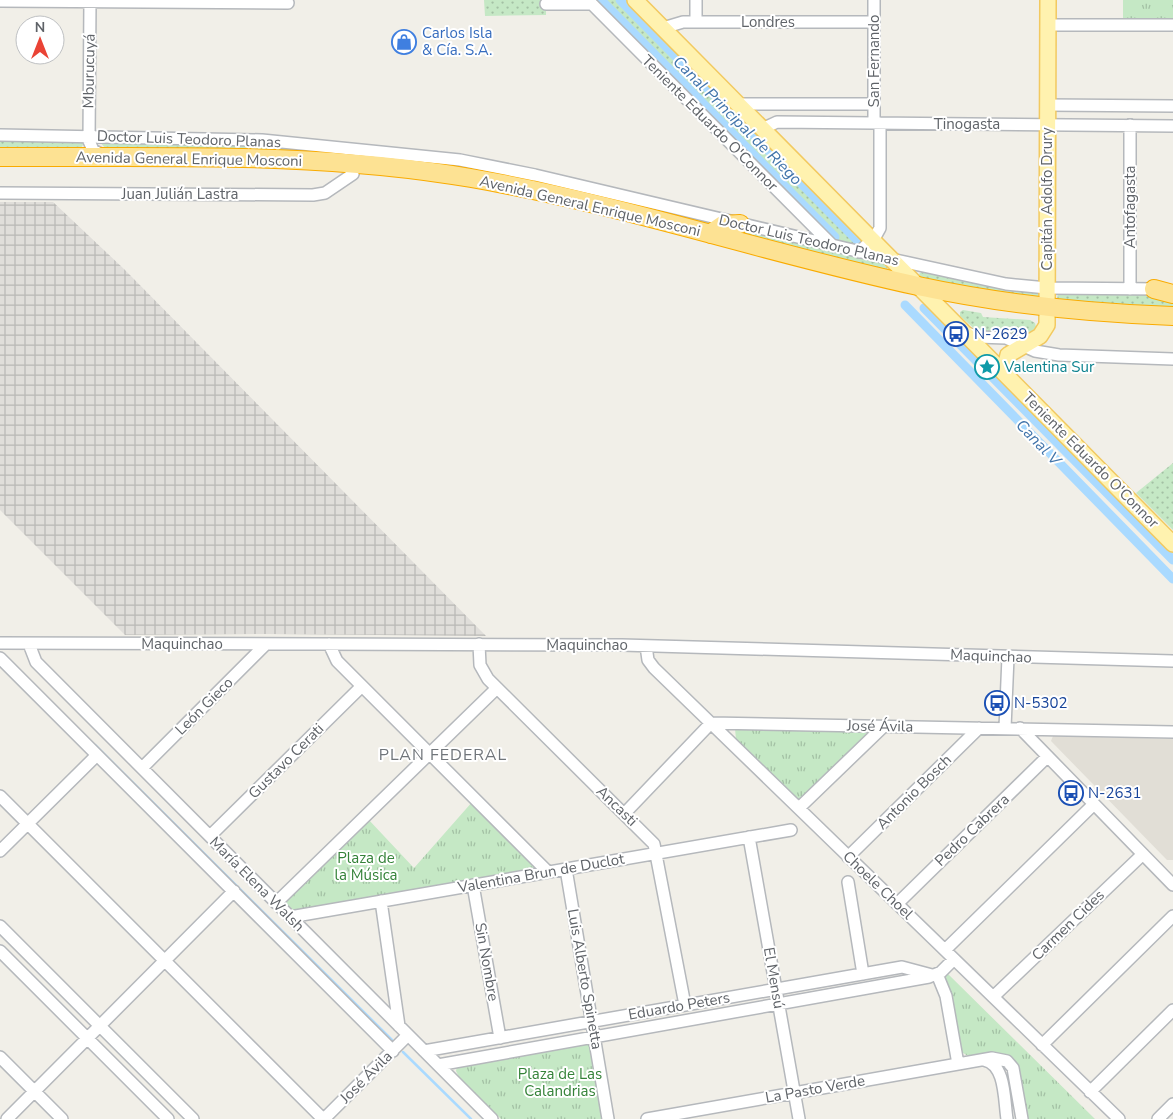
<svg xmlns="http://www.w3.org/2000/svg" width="1173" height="1119" font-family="'Nunito Sans',sans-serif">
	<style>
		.industrial { fill: url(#industrial-grid) }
		.education { fill: #e1ded6 }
		.grass { fill: url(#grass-dots) }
		.park { fill: url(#park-tufts) }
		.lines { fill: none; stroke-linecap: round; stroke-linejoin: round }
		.stream { stroke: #aadaff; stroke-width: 2.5 }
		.canal { stroke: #aadaff; stroke-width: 9 }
		.minor-casing { stroke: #b5b8bc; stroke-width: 14 }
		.major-casing { stroke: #f2c960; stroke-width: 18 }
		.highway-casing { stroke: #f9ab00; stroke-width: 20 }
		.minor { stroke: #fff; stroke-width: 11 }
		.major { stroke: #fff2af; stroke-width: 15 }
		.highway { stroke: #fde293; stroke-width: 18 }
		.labels { text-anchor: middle; stroke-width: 4; stroke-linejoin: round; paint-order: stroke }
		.street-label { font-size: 15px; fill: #5f6368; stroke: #fff }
		.shop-label { font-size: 15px; fill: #366cbe; stroke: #fff; text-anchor: start }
		.transit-label { font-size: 15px; fill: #164399; stroke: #fff; text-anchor: start }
		.culture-label { font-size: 15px; fill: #0d838f; stroke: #fff; text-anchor: start }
		.park-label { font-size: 15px; fill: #348238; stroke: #fff }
		.water-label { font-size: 16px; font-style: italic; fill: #4174aa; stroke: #fff }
		.neighbourhood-label { font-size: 16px; letter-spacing: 1px; fill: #70757a; stroke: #fff }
	</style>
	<defs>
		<pattern id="industrial-grid" width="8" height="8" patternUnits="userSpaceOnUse" patternTransform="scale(1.25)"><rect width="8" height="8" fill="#e0deda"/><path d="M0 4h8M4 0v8" fill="none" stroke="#b9b8b5"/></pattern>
		<pattern id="grass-dots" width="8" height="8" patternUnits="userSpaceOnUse" patternTransform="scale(1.25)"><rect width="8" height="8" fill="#c5e8c5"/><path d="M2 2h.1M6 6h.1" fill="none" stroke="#a3c0a4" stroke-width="1.8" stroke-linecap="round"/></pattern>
		<pattern id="park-tufts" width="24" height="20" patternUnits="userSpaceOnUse" patternTransform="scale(1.25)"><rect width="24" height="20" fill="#c5e8c5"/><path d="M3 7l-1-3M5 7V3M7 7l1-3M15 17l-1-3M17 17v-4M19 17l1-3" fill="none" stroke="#a3c0a4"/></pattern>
	</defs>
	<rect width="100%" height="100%" fill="#f1efe8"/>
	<!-- industrial -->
	<path class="industrial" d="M0,202H53L124,269L486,636L269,634L125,635L0,510Z"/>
	<!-- education -->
	<path class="education" d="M1053,736L1173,739V860H1167L1051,741Z"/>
	<!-- grass -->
	<path class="grass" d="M484,0H546V15L485,16Z
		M595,0H629L863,239L862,242L857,245L835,240Z
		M0,139L82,141L83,145L80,149H0Z
		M99,141H236L461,164L715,222L714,226L526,183L106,149Z
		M730,226L885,262L888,270L887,272L725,231Z
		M924,270L1039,292L1038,298L922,280L919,274Z
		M1058,293L1152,294L1173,298V307L1057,300Z
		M963,310L981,313L983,317L1030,320L1035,323L1036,327L1031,333L978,332L960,316V312Z
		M1173,463V530L1136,493Z"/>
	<!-- park -->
	<path class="park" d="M1123,0H1173V20H1123Z
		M735,729L871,731L799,800L794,798L736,739Z
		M473,801L537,866V870L293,912L286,906L287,899L368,819L414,868Z
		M947,973L1095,1119H1025L1017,1071L996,1054L968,1056L960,1051L945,980Z
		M588,1043L591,1049L604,1119H501L459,1077L456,1071L457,1066Z"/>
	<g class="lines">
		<!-- stream -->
		<path class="stream" d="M95,745L392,1040
			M403,1052L471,1119"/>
		<!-- canal -->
		<path class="canal" d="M601,0L835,237
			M620,0L857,240
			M905,305L1173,579
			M924,308L1173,560"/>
		<defs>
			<path id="minor" d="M90,0L89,141L93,150L104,156
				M588,0L831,244
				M0,1L288,3
				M546,4H592
				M696,22V0
				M1048,25H1173
				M663,28L683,22H874
				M738,104H874
				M1047,105L1173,106
				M874,123V0
				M1130,125V289
				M762,129L777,122L1173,126
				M0,135L262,140L460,160L535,175L891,259L1006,284L1047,288L1161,289
				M0,193L313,195L325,193L353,174
				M859,252L875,237L880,228V123
				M967,333L978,337L1006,338L1035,351L1059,355L1173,359
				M0,643L622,645L1173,661
				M29,644L36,662L492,1119
				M329,644L337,661L548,872
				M479,644L480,665L488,679L654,844L685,1005
				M646,646L648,660L654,668L1119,1119
				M0,658L393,1051
				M1005,728L1008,657
				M1020,728L1173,885
				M142,768L266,644
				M0,796L323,1119
				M799,808L884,726
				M625,813L711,723L1173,732
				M210,836L362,686
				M749,837L799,1119
				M0,851L97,755
				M848,857L979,728
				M566,869L608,1119
				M848,882L863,974
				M473,885L500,1038
				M381,901L399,1026
				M276,903L497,688
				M897,904L1047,757
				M290,917L791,830
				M0,926L193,1119
				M945,950L1094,804
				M0,951L168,1119
				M937,974L946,996L958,1064
				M993,997L1143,854
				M1042,1045L1173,916
				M424,1051L902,967L932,975
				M0,1057L62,1119
				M984,1060C1006,1064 1004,1101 1007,1119
				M438,1065L929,977L941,972L954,959
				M1090,1092L1173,1010
				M7,1119L234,891
				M324,1119L408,1035
				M647,1119L992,1058L1007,1061L1013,1068L1022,1119
				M1158,1119L1173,1104"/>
			<path id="major" d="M635,0L1173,544
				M1008,376L1005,368L1008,355L1040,336L1047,325L1048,0"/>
			<path id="highway" d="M0,157C157,158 316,151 471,178C622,204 769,254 918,286C1002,304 1087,313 1173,316
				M710,234L723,225L740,224
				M1154,289L1173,294"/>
		</defs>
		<!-- minor casing -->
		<use href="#minor" class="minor-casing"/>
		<!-- major casing -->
		<use href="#major" class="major-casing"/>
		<!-- highway casing -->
		<use href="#highway" class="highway-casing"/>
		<!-- minor -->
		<use href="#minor" class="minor"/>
		<!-- major -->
		<use href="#major" class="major"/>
		<!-- highway -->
		<use href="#highway" class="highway"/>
	</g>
	<!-- icons -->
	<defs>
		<symbol id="shop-ring" viewBox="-11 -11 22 22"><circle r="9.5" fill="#fff" stroke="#3f7fe0" stroke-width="1.5"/><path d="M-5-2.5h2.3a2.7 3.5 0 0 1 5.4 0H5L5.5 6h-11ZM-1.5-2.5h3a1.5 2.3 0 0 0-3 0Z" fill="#3f7fe0"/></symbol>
		<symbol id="bus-ring" viewBox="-11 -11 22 22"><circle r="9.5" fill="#fff" stroke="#1a4fb4" stroke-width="1.5"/><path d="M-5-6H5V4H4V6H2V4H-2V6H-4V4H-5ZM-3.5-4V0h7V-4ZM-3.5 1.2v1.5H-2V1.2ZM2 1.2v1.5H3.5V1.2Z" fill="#1a4fb4"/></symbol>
		<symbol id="sight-ring" viewBox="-11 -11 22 22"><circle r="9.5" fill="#fff" stroke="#0f9aa8" stroke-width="1.5"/><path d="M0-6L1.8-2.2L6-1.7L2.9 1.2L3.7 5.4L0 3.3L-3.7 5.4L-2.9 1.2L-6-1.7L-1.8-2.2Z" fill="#0f9aa8"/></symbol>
	</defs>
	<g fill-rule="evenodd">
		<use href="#shop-ring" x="390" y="28" width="28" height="28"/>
		<use href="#bus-ring" x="942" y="320" width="28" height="28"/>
		<use href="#sight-ring" x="973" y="353" width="28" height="28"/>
		<use href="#bus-ring" x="983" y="689" width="28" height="28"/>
		<use href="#bus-ring" x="1057" y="779" width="28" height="28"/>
	</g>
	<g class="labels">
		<!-- street labels -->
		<g class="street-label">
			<text x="768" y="27">Londres</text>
			<text transform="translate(874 61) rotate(-90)" y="5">San Fernando</text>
			<text transform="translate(89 71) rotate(-89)" y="5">Mburucuyá</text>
			<text transform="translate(710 123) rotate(45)" y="5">Teniente Eduardo O'Connor</text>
			<text x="967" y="129">Tinogasta</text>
			<text transform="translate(189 139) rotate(2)" y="5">Doctor Luis Teodoro Planas</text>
			<text transform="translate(189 159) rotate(1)" y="5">Avenida General Enrique Mosconi</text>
			<text x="180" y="199">Juan Julián Lastra</text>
			<text transform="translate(1047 199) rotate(-90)" y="5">Capitán Adolfo Drury</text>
			<text transform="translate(590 206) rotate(13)" y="5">Avenida General Enrique Mosconi</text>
			<text transform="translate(1130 207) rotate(-90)" y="5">Antofagasta</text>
			<text transform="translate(809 240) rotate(13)" y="5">Doctor Luis Teodoro Planas</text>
			<text transform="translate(1091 460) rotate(45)" y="5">Teniente Eduardo O'Connor</text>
			<text x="182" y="649">Maquinchao</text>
			<text x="587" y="650">Maquinchao</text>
			<text transform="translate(991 656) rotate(2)" y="5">Maquinchao</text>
			<text transform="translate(204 706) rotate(-45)" y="5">León Gieco</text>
			<text transform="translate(880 726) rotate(1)" y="5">José Ávila</text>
			<text transform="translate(286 761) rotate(-45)" y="5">Gustavo Cerati</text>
			<text transform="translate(914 792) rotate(-45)" y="5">Antonio Bosch</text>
			<text transform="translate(617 806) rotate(44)" y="5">Ancasti</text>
			<text transform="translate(972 830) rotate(-44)" y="5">Pedro Cabrera</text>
			<text transform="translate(541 873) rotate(-10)" y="5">Valentina Brun de Duclot</text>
			<text transform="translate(257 884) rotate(45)" y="5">María Elena Walsh</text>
			<text transform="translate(878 885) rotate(44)" y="5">Choele Choel</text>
			<text transform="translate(1068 925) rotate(-44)" y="5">Carmen Cides</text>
			<text transform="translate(487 962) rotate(80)" y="5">Sin Nombre</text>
			<text transform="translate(774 978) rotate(80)" y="5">El Mensú</text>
			<text transform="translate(585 979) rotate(80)" y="5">Luis Alberto Spinetta</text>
			<text transform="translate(679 1006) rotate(-10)" y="5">Eduardo Peters</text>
			<text transform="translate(366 1077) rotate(-45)" y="5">José Ávila</text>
			<text transform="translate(815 1089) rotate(-10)" y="5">La Pasto Verde</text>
		</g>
		<!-- shop labels -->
		<g class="shop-label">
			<text x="422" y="38">Carlos Isla<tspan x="422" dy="17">&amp; Cía. S.A.</tspan></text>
		</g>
		<!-- transit labels -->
		<g class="transit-label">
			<text x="974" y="339">N-2629</text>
			<text x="1014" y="708">N-5302</text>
			<text x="1088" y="798">N-2631</text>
		</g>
		<!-- culture labels -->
		<g class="culture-label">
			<text x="1004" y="372">Valentina Sur</text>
		</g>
		<!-- park labels -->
		<g class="park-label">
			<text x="366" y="863">Plaza de<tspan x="366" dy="17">la Música</tspan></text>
			<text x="560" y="1079">Plaza de Las<tspan x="560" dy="17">Calandrias</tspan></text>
		</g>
		<!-- water labels -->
		<g class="water-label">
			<text transform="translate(738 120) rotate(45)" y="6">Canal Principal de Riego</text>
			<text transform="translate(1039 442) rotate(46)" y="6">Canal V</text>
		</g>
		<!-- neighbourhood labels -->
		<g class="neighbourhood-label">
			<text x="443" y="760">PLAN FEDERAL</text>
		</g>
	</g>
	<!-- north arrow -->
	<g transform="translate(40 40)"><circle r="24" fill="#ffffff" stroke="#bfc1c3"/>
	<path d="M0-4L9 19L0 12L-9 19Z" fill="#ea4335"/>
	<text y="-8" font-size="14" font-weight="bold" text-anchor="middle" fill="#5f6368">N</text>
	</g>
</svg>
